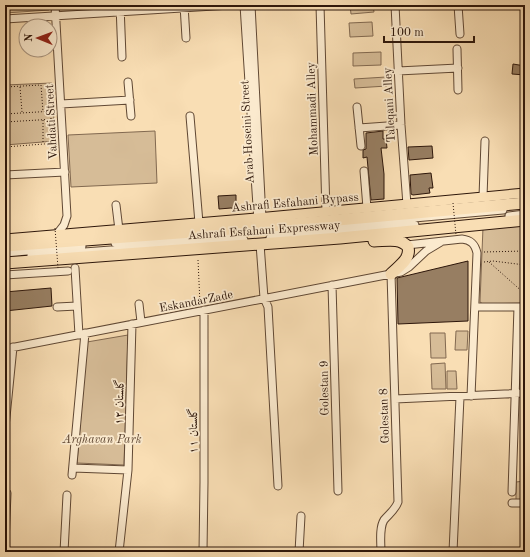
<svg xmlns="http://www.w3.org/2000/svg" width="530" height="557" font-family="'Old Standard TT',Amiri,serif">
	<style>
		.green { fill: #d6bc97; stroke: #826950 }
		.building { fill: #977e62; stroke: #2d160a }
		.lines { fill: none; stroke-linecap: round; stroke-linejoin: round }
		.minor-casing { stroke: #604834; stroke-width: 9 }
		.major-casing { stroke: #2d160a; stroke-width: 11 }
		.highway-casing { stroke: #2d160a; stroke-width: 13 }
		.path { stroke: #2d160a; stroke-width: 1; stroke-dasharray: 1 2; stroke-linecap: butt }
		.minor { stroke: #fbeace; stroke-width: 7 }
		.major { stroke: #f9deb4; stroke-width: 9 }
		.highway { stroke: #f9deb4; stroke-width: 11 }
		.path-bridge { stroke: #2d160a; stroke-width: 1; stroke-dasharray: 1 2; stroke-linecap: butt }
		.labels { text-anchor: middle; stroke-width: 3.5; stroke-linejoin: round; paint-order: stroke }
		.street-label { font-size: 12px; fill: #2d160a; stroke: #fbeace }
		.park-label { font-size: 12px; font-style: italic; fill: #604834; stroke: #fbeace }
	</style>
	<rect width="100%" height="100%" fill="#f9deb4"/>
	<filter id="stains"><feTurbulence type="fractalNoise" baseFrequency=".005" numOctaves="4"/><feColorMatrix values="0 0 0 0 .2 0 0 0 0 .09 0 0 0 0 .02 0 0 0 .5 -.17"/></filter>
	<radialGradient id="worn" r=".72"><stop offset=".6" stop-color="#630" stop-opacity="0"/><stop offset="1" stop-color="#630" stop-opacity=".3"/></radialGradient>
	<!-- green -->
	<path class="green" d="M5,5H48L49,10L5,13Z
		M350,5H373L374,12L351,14Z
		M372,22L373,36L350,37L349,23Z
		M381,52V65L353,66V53Z
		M386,77L387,86L355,88L354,79Z
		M52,83L55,141L5,145V85Z
		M155,131L157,183L71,187L68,135Z
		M525,224V303L483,304L480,302L483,227Z
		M456,331H468L467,350H455Z
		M430,333H445L446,358H431Z
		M128,335L124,465L77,463L87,342Z
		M445,363L446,389H432L431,364Z
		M447,371H456L457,389H447Z
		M525,481V501H516V482Z"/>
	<!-- building -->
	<path class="building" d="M513,64L525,66V75L512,74Z
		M383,131V139H386L387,148H381L384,174V199L371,200L367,157L363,158V150L366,149V133Z
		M432,146L433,158L409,160L408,147Z
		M431,173L433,188H429L430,193L413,195L411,194L410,175Z
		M236,195V201L238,204L236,209L231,208L219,209L218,196Z
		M468,261V321L398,324L397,278Z
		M51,288L52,306L5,311V292Z"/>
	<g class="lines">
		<defs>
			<path id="minor" d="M55,5L67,216L64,225L57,234
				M120,5L122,57
				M184,5L186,38
				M244,5L258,222
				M251,5L262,218L261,221
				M320,5L326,212
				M395,5L401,125L407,205
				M458,5L460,34
				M5,19L230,5
				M457,49L458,90
				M398,71L458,68
				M128,82L131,116
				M61,104L130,100
				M357,107L361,146
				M190,116L199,223
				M359,128L401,125
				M364,171L367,208
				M5,175L65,172
				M483,197L485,141
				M116,205L119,230
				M509,216L525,214
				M270,231L503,210
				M270,238L415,225
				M115,243L240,234
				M260,244L264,298L268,307L278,486
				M407,245L462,239C471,240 475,244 477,253L471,396
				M5,253L82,246
				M31,256L244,240
				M75,268L79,335
				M5,275L68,271
				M332,285L338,491
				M139,304L141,322
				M57,307L77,306
				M476,307H525
				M5,349L401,272L409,267L426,251L441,242
				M395,399L525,393
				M5,427L13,347
				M73,468L128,470
				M72,475L85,333
				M512,492L518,307
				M512,503H525
				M5,544L7,493
				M64,552L67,495
				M119,552L128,470L132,324
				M203,552L204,482V310
				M299,552L301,516
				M381,552C381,543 379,528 384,520C389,514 395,510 398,502L391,274
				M453,552L460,397"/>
			<path id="major" d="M5,239L257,218L525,193
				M524,552L525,550"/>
			<path id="highway" d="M374,241C385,241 400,237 408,247C411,259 399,266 391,274
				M5,246L260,227L525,203
				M5,263L340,238L525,220"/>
		</defs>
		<!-- minor casing -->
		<use href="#minor" class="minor-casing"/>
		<!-- major casing -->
		<use href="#major" class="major-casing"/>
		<!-- highway casing -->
		<use href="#highway" class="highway-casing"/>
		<!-- path -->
		<path class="path" d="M40,5L42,9
			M7,11L9,5
			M5,87L41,85L43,112
			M20,87L22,112
			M51,112V119
			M5,114L54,111
			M43,120V143
			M5,122L55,119
			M5,147L57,143
			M484,252L525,251
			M198,260L200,304
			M484,262L493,261L525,265
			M489,262L525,294"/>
		<!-- minor -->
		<use href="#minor" class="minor"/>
		<!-- major -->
		<use href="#major" class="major"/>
		<!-- highway -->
		<use href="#highway" class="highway"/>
		<!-- path-bridge -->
		<path class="path-bridge" d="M453,203L456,235
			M55,228L58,268"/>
	</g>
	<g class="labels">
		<!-- street labels -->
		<g class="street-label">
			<text transform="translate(389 105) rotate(-93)" y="4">Taleqani Alley</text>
			<text transform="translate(312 109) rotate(-92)" y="4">Mohammadi Alley</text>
			<text transform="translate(51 122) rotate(-93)" y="4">Vahdati Street</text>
			<text transform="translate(247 132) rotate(-93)" y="4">Arab Hoseini Street</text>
			<text transform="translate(295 202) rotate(-5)" y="4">Ashrafi Esfahani Bypass</text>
			<text transform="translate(264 230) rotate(-4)" y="4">Ashrafi Esfahani Expressway</text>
			<text transform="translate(196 301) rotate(-11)" y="4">EskandarZade</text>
			<text transform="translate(324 388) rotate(-91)" y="4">Golestan 9</text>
			<text transform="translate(119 402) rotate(-88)" y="4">گلستان ۱۲</text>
			<text transform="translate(384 416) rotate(-92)" y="4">Golestan 8</text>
			<text transform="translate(193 431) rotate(-90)" y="4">گلستان ۱۱</text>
		</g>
		<!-- park labels -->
		<g class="park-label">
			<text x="102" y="443">Arghavan Park</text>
		</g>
	</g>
	<!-- margin -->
	<rect width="530" height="557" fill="none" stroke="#f9deb4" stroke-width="20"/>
	<rect x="6" y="6" width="518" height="545" fill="none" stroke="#2d160a" stroke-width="2"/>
	<rect x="10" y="10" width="510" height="537" fill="none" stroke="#2d160a"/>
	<!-- north arrow -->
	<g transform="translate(38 38) rotate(271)"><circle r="19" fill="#fbeace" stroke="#a99580"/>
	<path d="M0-3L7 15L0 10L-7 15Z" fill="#8f2418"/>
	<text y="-6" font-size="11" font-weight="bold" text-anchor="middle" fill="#2d160a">N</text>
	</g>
	<!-- scale -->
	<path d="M384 36v6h90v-6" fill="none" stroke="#2d160a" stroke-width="2"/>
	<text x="390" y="36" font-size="12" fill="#2d160a" stroke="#fbeace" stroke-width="3" paint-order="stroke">100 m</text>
	<rect width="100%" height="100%" filter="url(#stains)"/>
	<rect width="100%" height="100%" fill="url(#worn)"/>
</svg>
